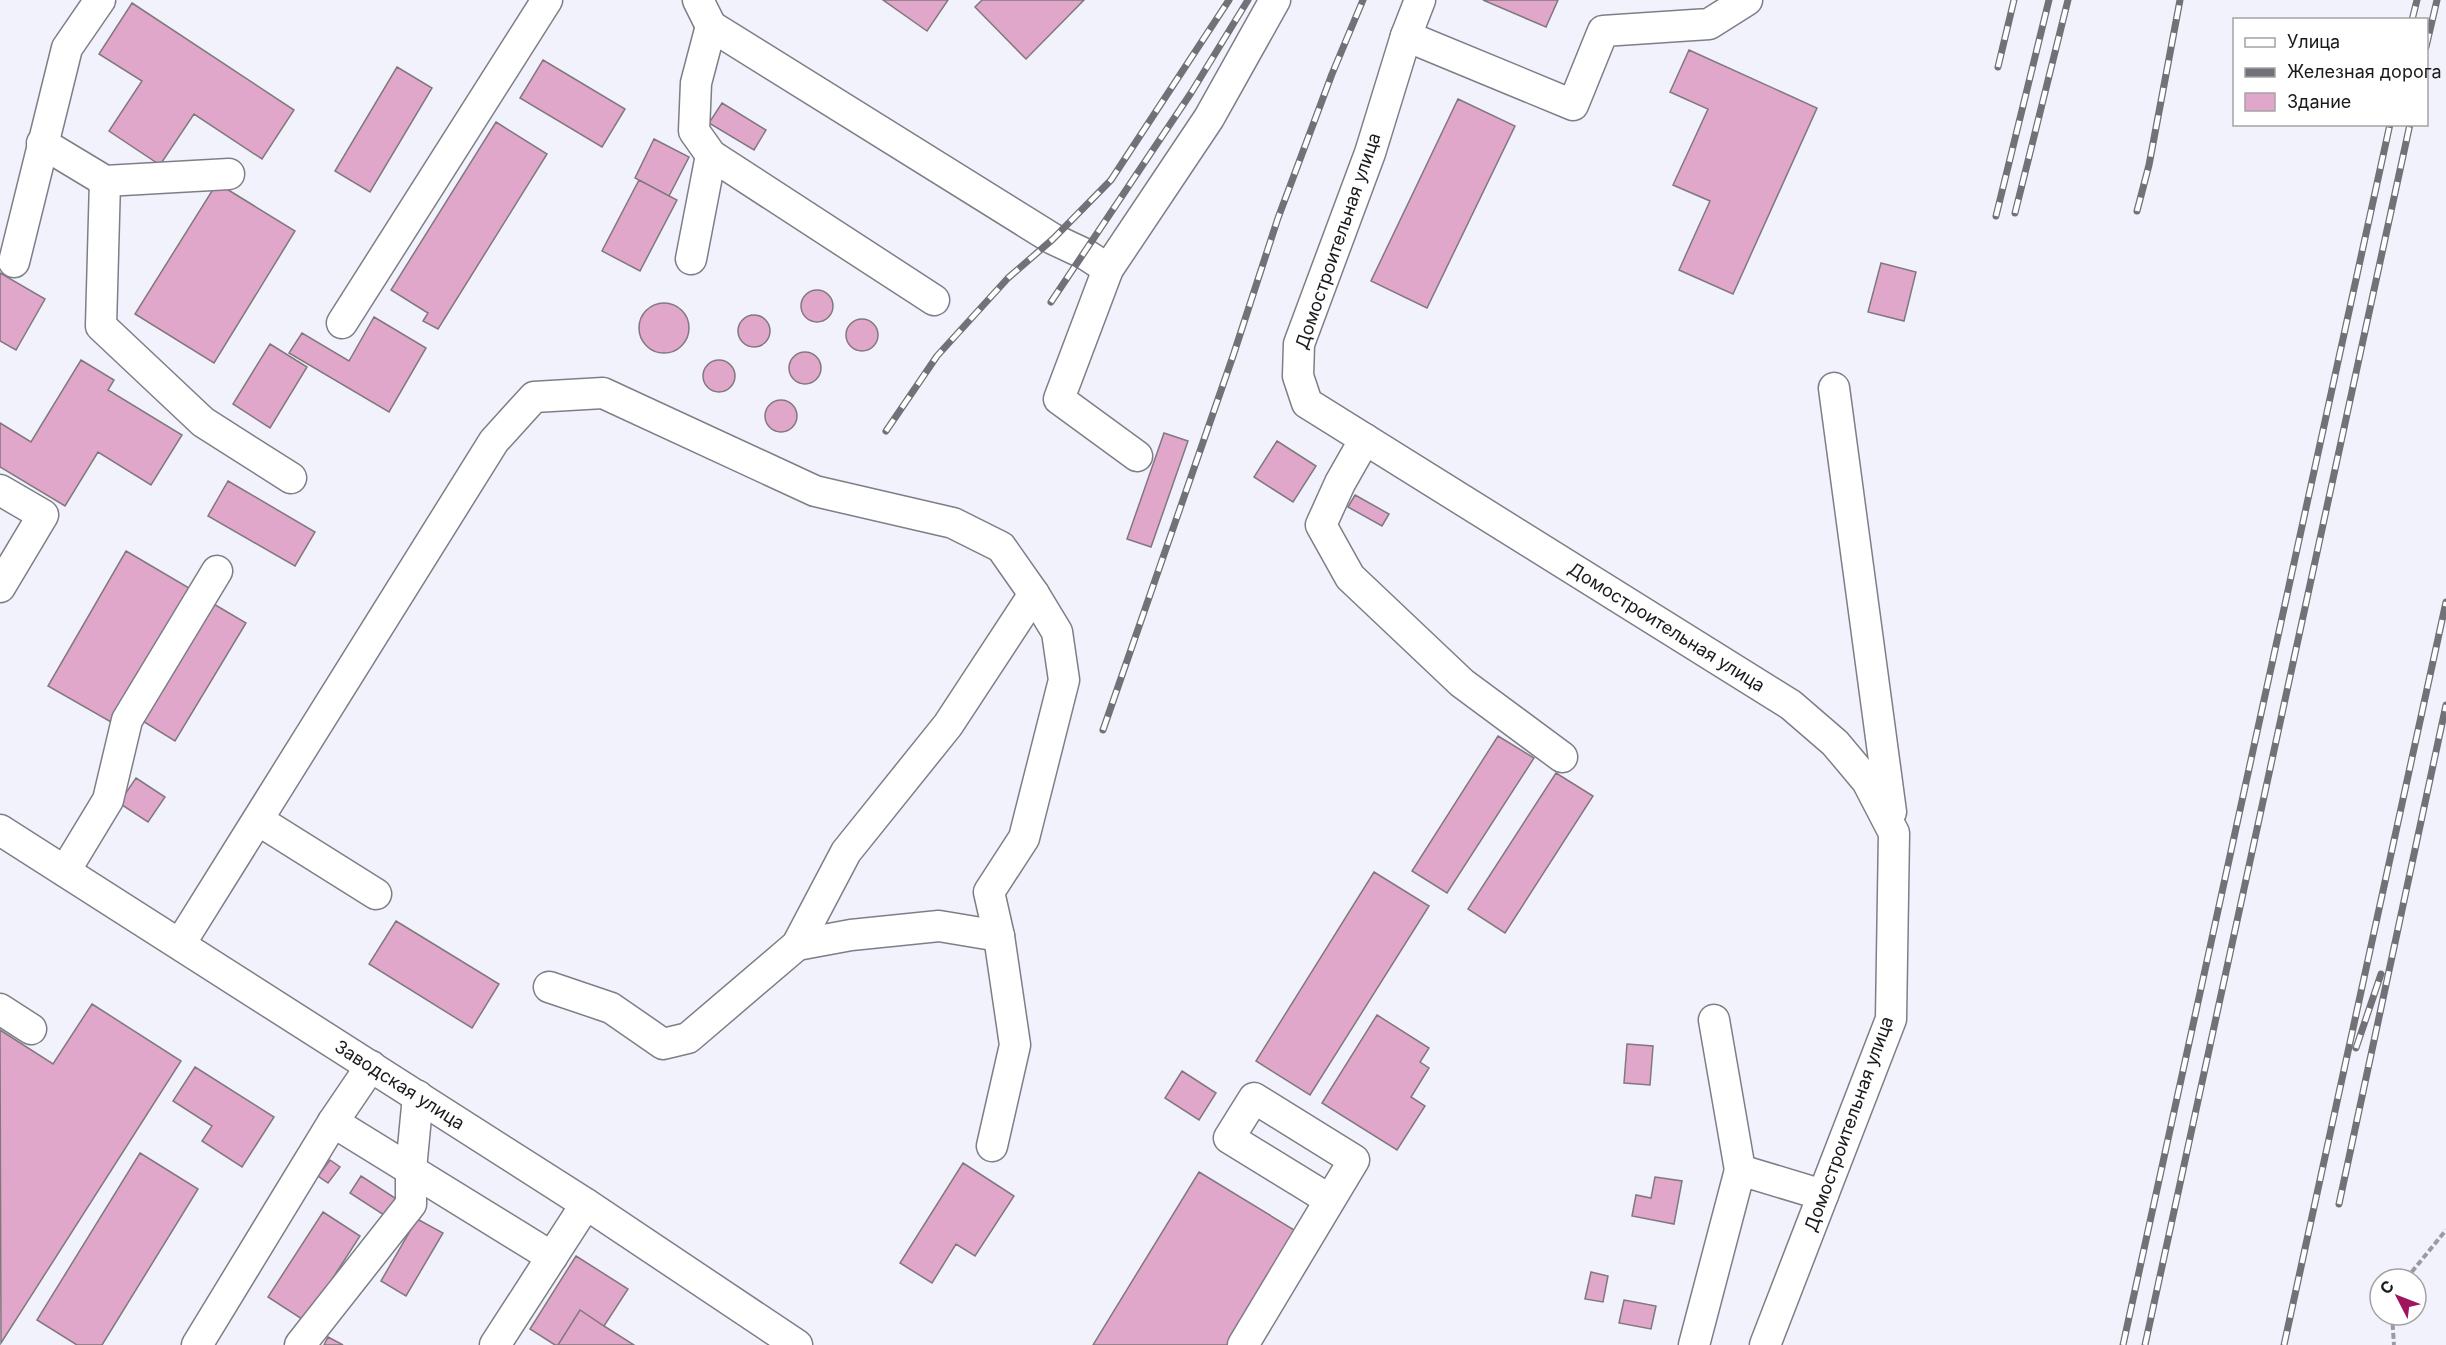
<svg xmlns="http://www.w3.org/2000/svg" width="2446" height="1345" font-family="Inter,sans-serif">
	<style>
		.building { fill: #e1a7cb; stroke: #81787d; stroke-width: 1.5 }
		.lines { fill: none; stroke-linecap: round; stroke-linejoin: round }
		.minor-casing { stroke: #7e7e87; stroke-width: 33 }
		.path { stroke: #9a9aa2; stroke-width: 4; stroke-dasharray: 6 3; stroke-linecap: butt }
		.minor { stroke: #fff; stroke-width: 30 }
		.rail-casing { stroke: #717177; stroke-width: 7 }
		.rail { stroke: #fff; stroke-width: 4.5; stroke-dasharray: 14; stroke-linecap: butt }
		.labels { text-anchor: middle; stroke-width: 4.5; stroke-linejoin: round; paint-order: stroke }
		.street-label { font-size: 18px; fill: #1a1a1e; stroke: #fff }
	</style>
	<rect width="100%" height="100%" fill="#f1f2fc"/>
	<!-- building -->
	<path class="building" d="M883,0H948L927,31Z
		M982,0H1084L1026,59L975,7Z
		M1483,0H1558L1546,27Z
		M132,3L294,110L262,159L194,114L160,165L109,131L142,81L99,54Z
		M1689,50L1817,108L1733,294L1679,270L1710,201L1673,185L1708,109L1670,92Z
		M543,60L625,109L602,147L520,98Z
		M397,67L432,88L370,192L335,171Z
		M1458,99L1515,126L1427,308L1371,281Z
		M722,103L766,130L754,150L709,123Z
		M496,122L547,154L438,329L423,321L428,313L391,290Z
		M654,139L689,157L669,196L635,178Z
		M639,180L677,200L640,271L602,251Z
		M217,183L295,231L214,363L135,314Z
		M1881,263L1916,272L1904,321L1868,312Z
		M0,273L45,299L16,350L0,341Z
		M801 306a16 16 0 1 1 32 0a16 16 0 1 1-32 0Z
		M639 328a25 25 0 1 1 50 0a25 25 0 1 1-50 0Z
		M738 331a16 16 0 1 1 32 0a16 16 0 1 1-32 0Z
		M374,317L426,348L389,412L289,353L302,333L349,361Z
		M846 335a16 16 0 1 1 32 0a16 16 0 1 1-32 0Z
		M270,344L307,367L270,428L233,404Z
		M789 368a16 16 0 1 1 32 0a16 16 0 1 1-32 0Z
		M703 376a16 16 0 1 1 32 0a16 16 0 1 1-32 0Z
		M81,360L114,380L108,390L182,435L151,485L98,452L65,506L0,467V423L31,442Z
		M765 416a16 16 0 1 1 32 0a16 16 0 1 1-32 0Z
		M1164,433L1188,441L1151,547L1127,539Z
		M1277,441L1316,466L1293,502L1254,477Z
		M228,481L315,532L295,566L208,516Z
		M1355,495L1389,514L1382,526L1348,507Z
		M126,551L189,588L111,722L48,686Z
		M212,603L246,623L175,741L141,720Z
		M1498,736L1534,758L1447,893L1412,871Z
		M1556,773L1593,796L1505,933L1468,909Z
		M136,778L165,797L148,822L119,803Z
		M1374,872L1429,906L1310,1095L1256,1061Z
		M396,921L499,984L472,1028L369,964Z
		M92,1004L181,1061L1,1343L0,1030L53,1064Z
		M1377,1015L1429,1048L1420,1062L1429,1068L1411,1097L1425,1106L1397,1150L1322,1103Z
		M1627,1044L1653,1046L1650,1085L1624,1083Z
		M195,1067L274,1117L242,1167L202,1141L212,1126L173,1101Z
		M1182,1071L1216,1093L1199,1120L1165,1098Z
		M140,1153L198,1189L102,1345H77L37,1320Z
		M330,1160L340,1167L328,1183L318,1176Z
		M963,1163L1014,1196L975,1256L956,1244L932,1283L900,1263Z
		M1199,1172L1304,1236L1237,1345H1093Z
		M361,1176L398,1200L387,1217L350,1193Z
		M1655,1177L1682,1181L1674,1224L1632,1216L1636,1195L1651,1198Z
		M323,1212L360,1236L305,1321L268,1297Z
		M417,1219L443,1233L406,1296L381,1281Z
		M576,1256L628,1289L604,1326L580,1310L558,1345H555L530,1329Z
		M1591,1272L1608,1276L1603,1302L1585,1299Z
		M1624,1300L1656,1306L1651,1329L1619,1323Z
		M580,1310L604,1326L634,1345H558Z
		M328,1337L343,1345H324Z"/>
	<g class="lines">
		<defs>
			<g id="minor">
				<path d="M698,0L711,26L1053,239L1085,254L1108,269"/>
				<path id="s1" d="M1420,0L1406,36L1370,153L1299,344L1298,376L1307,403L1791,705L1835,743L1867,781L1894,833L1891,1019L1765,1345"/>
				<path d="M711,26L696,83L694,131L711,155L934,300"/>
				<path d="M1406,36L1573,105L1603,31L1709,24L1747,0"/>
				<path d="M42,143L105,181L229,174"/>
				<path d="M105,181L101,326L203,422L291,478"/>
				<path d="M691,259L711,155"/>
				<path d="M14,262L67,48L100,0"/>
				<path d="M342,323L547,0"/>
				<path d="M1834,388L1891,812"/>
				<path d="M1365,439L1340,483L1321,525L1350,577L1462,683L1562,757"/>
				<path d="M1137,456L1059,399L1108,269L1209,118L1275,0"/>
				<path d="M0,490L43,515L0,587"/>
				<path d="M258,820L376,894"/>
				<path id="s2" d="M0,830L586,1204L797,1345"/>
				<path d="M65,871L108,800L127,720L217,571"/>
				<path d="M180,944L494,441L534,397L603,393L815,491L953,523L1001,547L1034,594L1057,632L1064,680L1024,838L989,892L999,936L1015,1045L992,1146"/>
				<path d="M797,945L851,935L939,926L999,936"/>
				<path d="M549,987L611,1008L663,1044L688,1038L797,945L846,852L948,725L1034,594"/>
				<path d="M0,1009L31,1029"/>
				<path d="M1714,1020L1740,1170"/>
				<path d="M333,1122L552,1257"/>
				<path d="M197,1345L333,1122L371,1066"/>
				<path d="M300,1345L411,1204V1169L418,1096"/>
				<path d="M495,1345L586,1204"/>
				<path d="M1243,1345L1354,1160L1254,1098L1229,1138L1330,1200"/>
				<path d="M1694,1345L1740,1170L1823,1195"/>
			</g>
		</defs>
		<!-- minor casing -->
		<use href="#minor" class="minor-casing"/>
		<!-- path -->
		<path class="path" d="M2406,1279L2446,1230
			M2392,1315L2394,1345"/>
		<!-- minor -->
		<use href="#minor" class="minor"/>
		<defs>
			<path id="rail" d="M2412,20L2417,0
				M2426,47L2437,0
				M1998,67L2014,0
				M2137,211L2149,165L2180,0
				M2015,213L2068,0
				M1996,216L2049,0
				M1051,302L1191,93L1248,0
				M886,431L937,356L1008,278L1053,239L1111,180L1229,0
				M1103,730L1233,356L1278,218L1332,74L1363,0
				M2356,1048L2381,974
				M2339,1204L2446,705
				M2123,1345L2390,124
				M2145,1345L2410,124
				M2284,1345L2446,602"/>
		</defs>
		<!-- rail casing -->
		<use href="#rail" class="rail-casing"/>
		<!-- rail -->
		<use href="#rail" class="rail"/>
	</g>
	<g class="labels">
		<!-- street labels -->
		<g class="street-label">
			<text transform="translate(1338 241) rotate(-71)" y="6">Домостроительная улица</text>
			<text dy="6" stroke="none"><textPath href="#s1" startOffset="849">Домостроительная улица</textPath></text>
			<text dy="6" stroke="none"><textPath href="#s2" startOffset="474">Заводская улица</textPath></text>
			<text transform="translate(1849 1124) rotate(-70)" y="6">Домостроительная улица</text>
		</g>
	</g>
	<!-- legend -->
	<rect x="2233" y="18" width="195" height="108" fill="#ffffff" stroke="#a3a3a5" stroke-width="1.5"/>
	<rect x="2245" y="38" width="30" height="9" fill="#ffffff" stroke="#a3a3a5" stroke-width="1.5"/>
	<text x="2287" y="48" font-size="18" fill="#1a1a1e">Улица</text>
	<rect x="2245" y="68" width="30" height="9" fill="#717177" stroke="#a3a3a5" stroke-width="1.5"/>
	<text x="2287" y="78" font-size="18" fill="#1a1a1e">Железная дорога</text>
	<rect x="2245" y="93" width="30" height="18" fill="#e1a7cb" stroke="#a3a3a5" stroke-width="1.5"/>
	<text x="2287" y="108" font-size="18" fill="#1a1a1e">Здание</text>
	<!-- north arrow -->
	<g transform="translate(2398 1297) rotate(312)"><circle r="28" fill="#ffffff" stroke="#a3a3a5" stroke-width="1.5"/>
	<path d="M0-4.5L10 22L0 15L-10 22Z" fill="#a0135d"/>
	<text y="-9" font-size="16" font-weight="bold" text-anchor="middle" fill="#1a1a1e">С</text>
	</g>
</svg>
